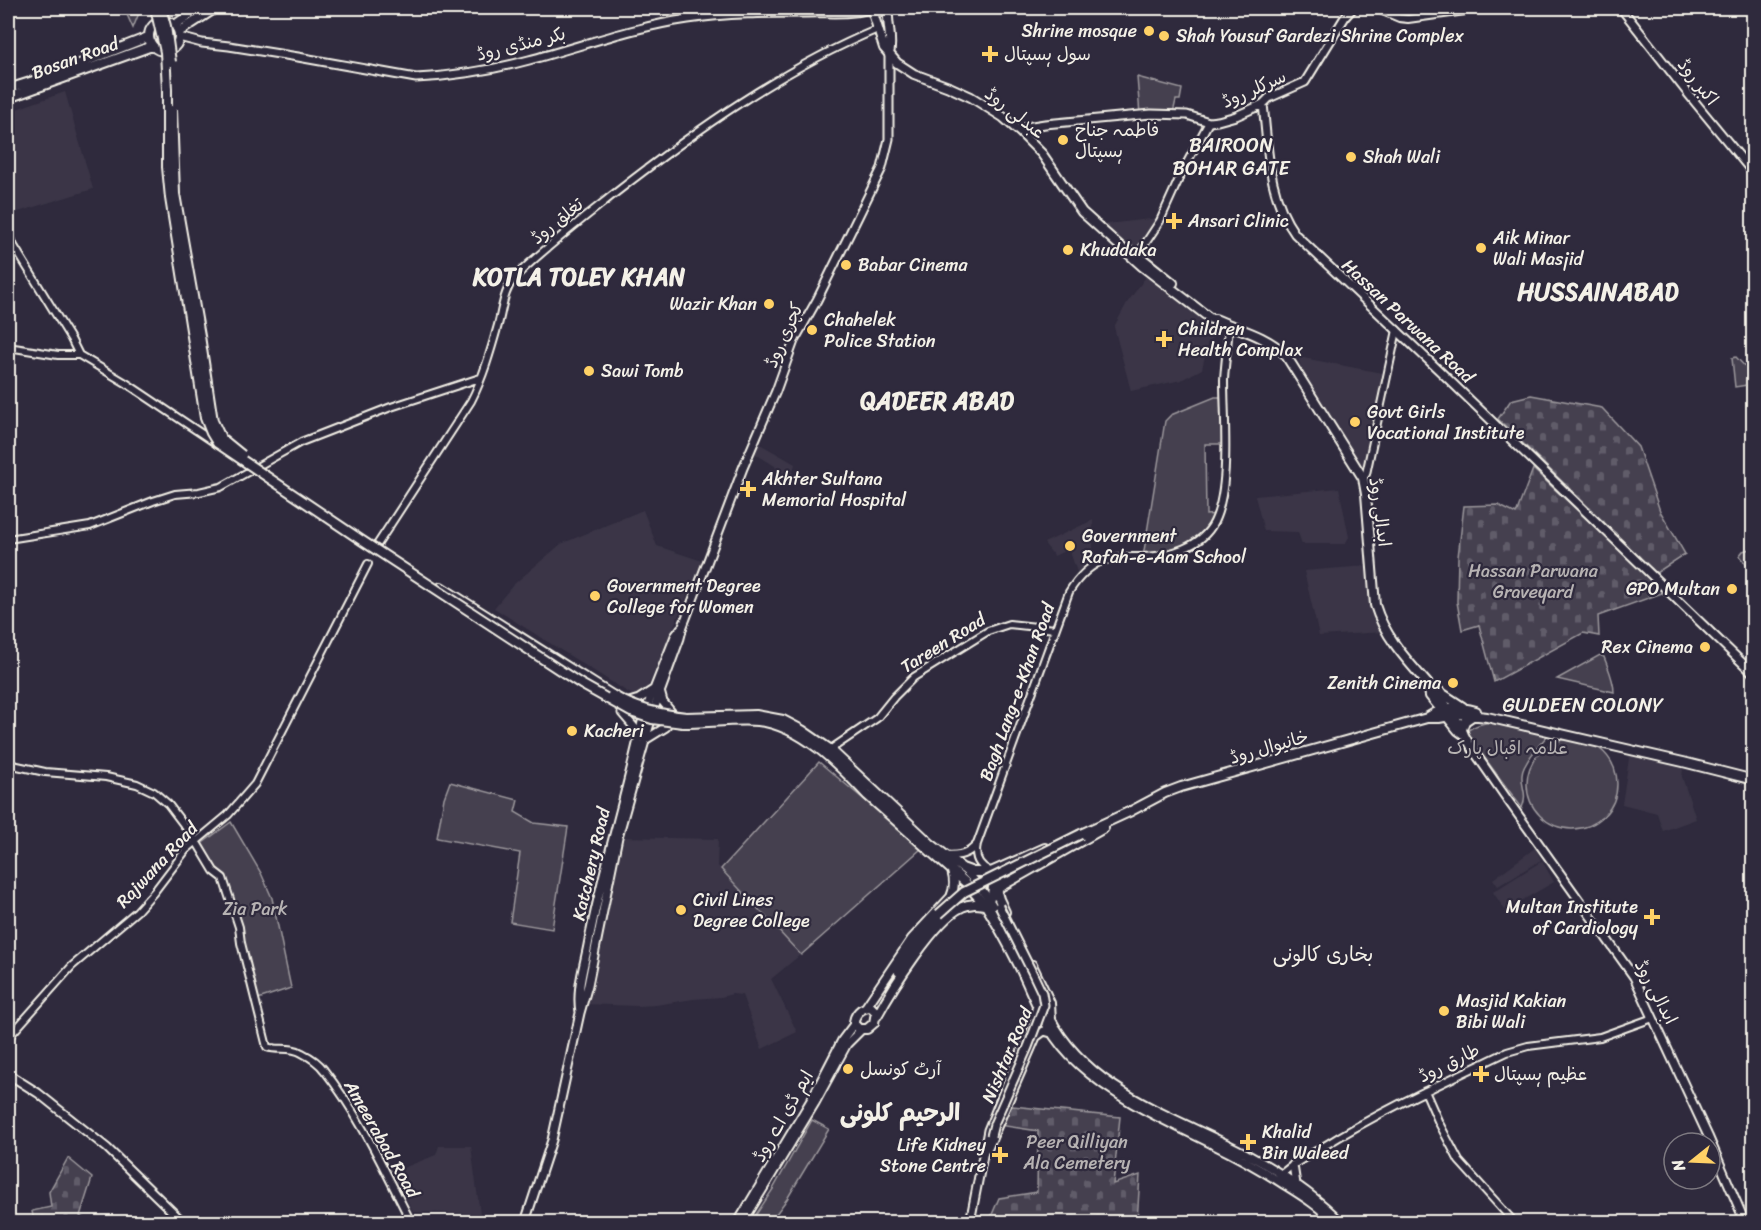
<svg xmlns="http://www.w3.org/2000/svg" width="1761" height="1230" font-family="Sriracha,'Playpen Sans Arabic',sans-serif">
	<style>
		.built { fill: #3b3647 }
		.green { fill: #454050; stroke: #9c989c; stroke-width: 1.5 }
		.cemetery { fill: url(#cemetery-stones); stroke: #9c989c; stroke-width: 1.5 }
		.lines { fill: none; stroke-linecap: round; stroke-linejoin: round }
		.tertiary-casing { stroke: #f4f1e8; stroke-width: 10 }
		.secondary-casing { stroke: #f4f1e8; stroke-width: 11 }
		.primary-casing { stroke: #f4f1e8; stroke-width: 12 }
		.tertiary { stroke: #2f2a3d; stroke-width: 6 }
		.secondary { stroke: #2f2a3d; stroke-width: 7 }
		.primary { stroke: #2f2a3d; stroke-width: 8 }
		.secondary-bridge-casing { stroke: #f4f1e8; stroke-width: 11; stroke-linecap: butt }
		.primary-bridge-casing { stroke: #f4f1e8; stroke-width: 12; stroke-linecap: butt }
		.secondary-bridge { stroke: #2f2a3d; stroke-width: 7 }
		.primary-bridge { stroke: #2f2a3d; stroke-width: 8 }
		.poi-dot { fill: #ffd166; stroke: #2f2a3d; stroke-width: 2 }
		.labels { text-anchor: middle; stroke-width: 4.5; stroke-linejoin: round; paint-order: stroke }
		.poi-label { font-size: 18px; fill: #f4f1e8; stroke: #2f2a3d; text-anchor: start }
		.street-label { font-size: 18px; fill: #f4f1e8; stroke: #2f2a3d }
		.park-label { font-size: 18px; fill: #b7b3b3; stroke: #2f2a3d }
		.neighbourhood-label { font-size: 20px; fill: #f4f1e8; stroke: #2f2a3d }
		.district-label { font-size: 24px; font-weight: bold; fill: #f4f1e8; stroke: #2f2a3d }
	</style>
	<defs>
		<pattern id="cemetery-stones" width="16" height="16" patternUnits="userSpaceOnUse" patternTransform="scale(1.5)"><rect width="16" height="16" fill="#454050"/><path d="M2 7V4a2 2 0 0 1 4 0v3zM10 15v-3a2 2 0 0 1 4 0v3z" fill="#605c69"/></pattern>
	</defs>
	<rect width="100%" height="100%" fill="#2f2a3d"/>
	<filter id="ink" filterUnits="userSpaceOnUse"><feTurbulence type="fractalNoise" baseFrequency=".0167" numOctaves="2"/><feDisplacementMap in="SourceGraphic" scale="12" xChannelSelector="R" yChannelSelector="G"/><feConvolveMatrix kernelMatrix="1 2 1 2 8 2 1 2 1" color-interpolation-filters="sRGB"/></filter>
	<g filter="url(#ink)">
		<!-- built -->
		<path class="built" d="M65,92L93,189L8,215V112Z
			M1159,218L1138,255L1124,249L1098,225Z
			M1148,274L1221,329L1208,342L1202,369L1181,380L1131,391L1114,327L1127,303Z
			M1298,357L1387,374L1364,470L1302,370Z
			M758,443L795,464L792,475L778,473L775,466L754,453Z
			M1339,488L1349,537L1345,544H1302L1298,532L1264,531L1255,496Z
			M643,510L657,546L702,561L645,693L634,696L494,608L513,585L561,544Z
			M1093,520V561L1085,564L1077,572L1069,549L1054,556L1044,543Z
			M1366,566L1370,603L1383,632L1319,636L1304,571Z
			M1631,746L1684,760L1682,777L1696,819L1663,831L1657,813L1622,804Z
			M618,837L718,839L717,865L800,955L771,979L797,1032L762,1049L742,995L732,994L721,997L693,999L656,1005L637,1006L584,1004Z
			M1535,848L1541,860L1498,886L1493,879Z
			M1542,861L1554,882L1505,910L1493,892Z
			M439,1146H471L480,1214L413,1212L393,1172L436,1155Z"/>
		<!-- green -->
		<path class="green" d="M124,8H141L133,28Z
			M1137,77L1182,89L1180,100H1176L1173,113L1140,115Z
			M1736,357L1753,375V384L1735,387L1732,358Z
			M1215,397H1224V444H1205L1206,515L1217,514C1200,547 1177,550 1143,557L1165,421L1171,415Z
			M1753,548H1754L1753,572L1739,556L1743,551Z
			M1600,655L1604,657C1608,668 1614,680 1614,692L1557,679Z
			M1500,722L1545,732L1548,735C1540,744 1522,764 1522,775C1521,789 1528,792 1522,808L1469,737L1467,731C1478,723 1488,722 1500,722Z
			M1527 784a45 45 0 1 1 90 0a45 45 0 1 1-90 0Z
			M819,762L922,848L801,955L721,869Z
			M450,782L518,800L515,812L534,823L568,827L552,929L510,922L520,853L437,838L444,798Z
			M231,822L261,873L272,898L291,988L255,1000L224,875L214,869L200,845Z
			M812,1120L829,1129L787,1199L770,1222H751L773,1189Z"/>
		<!-- cemetery -->
		<path class="cemetery" d="M1531,395L1602,408L1638,447L1660,511L1685,554L1656,573L1498,419L1511,400Z
			M1533,469L1665,592L1598,616L1599,636L1583,633L1494,682L1479,625L1462,630L1457,602L1458,557L1464,506L1498,505L1516,514Z
			M1012,1106L1120,1117L1113,1184L1140,1175L1137,1222H990L991,1217L999,1198L1037,1192L1038,1131L999,1125Z
			M68,1158L92,1178L80,1216L89,1222H34L32,1211L51,1207L49,1192Z"/>
		<g class="lines">
			<defs>
				<path id="tertiary" d="M1375,8L1399,18L1408,19L1487,8
					M8,231L14,246L71,339L79,355
					M1137,256L1160,221L1183,170L1209,122
					M8,347L58,355H79L126,383L217,444
					M1363,478L1366,474L1397,330
					M8,539L90,526L153,501L175,494L199,492L221,487L301,442L391,407L480,378
					M377,545L471,401C483,378 491,350 498,325C503,307 503,291 516,276C547,246 581,220 614,194C696,130 782,69 878,29
					M834,747L877,718L894,697L914,677L988,631L1009,624L1055,629
					M8,764L45,772L106,777L137,784L154,792L168,804L196,841L214,871L223,878L239,927L241,943L267,1047C278,1051 291,1046 302,1053C310,1057 319,1063 324,1070C359,1114 386,1173 411,1222
					M946,856C959,856 968,855 977,844
					M990,871C978,866 974,857 977,844L1069,592C1077,579 1088,567 1102,561C1116,556 1129,557 1143,557C1169,556 1202,547 1214,522C1231,487 1224,420 1224,380C1225,362 1228,343 1229,325
					M8,1038L72,966L137,911L154,892L186,850L228,815L255,784L368,564
					M1425,1091L1439,1123L1459,1161L1514,1222
					M1279,1177C1289,1165 1307,1157 1321,1148C1380,1111 1444,1082 1507,1052L1528,1046L1600,1037L1653,1018"/>
				<path id="secondary" d="M1621,8L1690,96L1754,174
					M179,37L202,43L229,46L298,57L416,78C454,76 492,70 529,60C582,46 633,27 688,19C727,13 768,13 807,13C829,12 849,15 871,9
					M1263,104C1268,148 1268,197 1295,234L1443,374L1754,674
					M1020,132L1026,127L1045,124L1151,114L1187,115L1209,122L1218,121L1236,116L1263,104L1269,98L1305,82L1345,17L1353,8
					M660,691L663,702L672,713
					M629,702L639,699L653,690
					M622,713L634,727L638,738
					M1453,715L1460,724L1465,736L1473,750L1507,799L1634,977L1708,1136L1745,1222
					M1446,716L1458,731L1465,736
					M645,740L666,727
					M962,868C996,897 1023,964 1043,1005
					M985,905C1000,930 1014,955 1026,982C1040,1014 1052,1041 1079,1065C1117,1100 1166,1121 1212,1144C1235,1155 1258,1168 1280,1182C1299,1194 1318,1205 1334,1222
					M580,1012C576,990 584,966 588,945C602,870 626,797 642,722L647,707L675,636L681,628
					M1050,1017C1089,1092 1175,1116 1245,1153C1280,1172 1314,1194 1341,1222
					M8,1074L38,1093L107,1148L183,1222
					M988,1148L1036,1037L1044,1031L1051,1033
					M1293,1165L1296,1184
					M525,1222L552,1140L580,1013L588,985L618,837L654,709L680,638L683,626L743,468L776,391L794,341L817,300L882,168L889,139V54
					M738,1222L811,1100L842,1040L854,1024
					M743,1222L815,1103L847,1044L861,1030
					M970,1222L988,1130L1012,1071L1032,1029L1036,1009"/>
				<path id="primary" d="M869,8L880,12L893,8
					M872,10L884,48L897,63L914,74L949,87L971,97L1003,117L1020,132L1042,154L1082,212L1142,266L1211,319H1215C1240,330 1265,335 1285,354L1363,478L1366,494L1375,605C1388,649 1428,679 1453,715
					M888,11C887,25 893,41 889,54
					M149 36a15 15 0 1 1 30 0a15 15 0 1 1-30 0Z
					M175,25L198,8
					M179,32L216,8
					M8,89L46,77L148,37
					M8,98L152,46
					M1130,251L1138,255L1173,283
					M441,587L612,695
					M1428,685L1430,696L1443,712
					M1440,692L1463,707
					M686,717L756,715L783,720L802,730L831,750L931,844L962,868L973,872H991L1045,848
					M1428,717C1446,705 1457,706 1476,711
					M683,723C707,723 735,719 758,721C802,726 839,765 867,795L965,882L985,905
					M1462,729L1465,721L1474,715
					M1081,834L1131,811L1165,793L1181,787L1427,718H1439L1461,714L1487,717L1683,762L1754,780
					M992,896L993,887L1004,879
					M1005,912L999,899L997,892L1000,887L1104,828
					M1032,965L1050,1003L1051,1020
					M899,972L919,942L941,916
					M866,1007L912,939L951,897C955,888 955,881 952,871
					M871,1007L876,1012L874,1023L867,1029H859L854,1024C854,1014 861,1007 871,1007Z
					M877,1016C891,990 936,918 962,907C970,903 977,904 985,905"/>
			</defs>
			<!-- tertiary casing -->
			<use href="#tertiary" class="tertiary-casing"/>
			<!-- secondary casing -->
			<use href="#secondary" class="secondary-casing"/>
			<!-- primary casing -->
			<use href="#primary" class="primary-casing"/>
			<!-- tertiary -->
			<use href="#tertiary" class="tertiary"/>
			<!-- secondary -->
			<use href="#secondary" class="secondary"/>
			<!-- primary -->
			<use href="#primary" class="primary"/>
			<defs>
				<path id="secondary-bridge" d="M991,1136L994,1124L1028,1047L1044,1005L1042,993L1033,974L999,906"/>
				<path id="primary-bridge" d="M155,8L165,52L167,89V167L170,198L205,418L211,433L217,443L361,540L581,684L631,712L652,719L683,723
					M161,8L166,26L171,62
					M172,110L175,194L200,336L213,421L221,438L242,455
					M612,695C635,709 659,714 686,717
					M939,914L964,892L1081,834"/>
			</defs>
			<!-- secondary-bridge casing -->
			<use href="#secondary-bridge" class="secondary-bridge-casing"/>
			<!-- primary-bridge casing -->
			<use href="#primary-bridge" class="primary-bridge-casing"/>
			<!-- secondary-bridge -->
			<use href="#secondary-bridge" class="secondary-bridge"/>
			<!-- primary-bridge -->
			<use href="#primary-bridge" class="primary-bridge"/>
		</g>
	</g>
	<!-- markers -->
	<g class="poi-dot">
		<circle cx="1149" cy="31" r="6"/>
		<circle cx="1164" cy="36" r="6"/>
		<path d="M987 45h6v6h6v6h-6v6h-6v-6h-6v-6h6z"/>
		<circle cx="1063" cy="140" r="6"/>
		<circle cx="1351" cy="157" r="6"/>
		<path d="M1171 212h6v6h6v6h-6v6h-6v-6h-6v-6h6z"/>
		<circle cx="1481" cy="248" r="6"/>
		<circle cx="1068" cy="250" r="6"/>
		<circle cx="846" cy="265" r="6"/>
		<circle cx="769" cy="304" r="6"/>
		<circle cx="812" cy="330" r="6"/>
		<path d="M1161 330h6v6h6v6h-6v6h-6v-6h-6v-6h6z"/>
		<circle cx="589" cy="371" r="6"/>
		<circle cx="1355" cy="422" r="6"/>
		<path d="M745 480h6v6h6v6h-6v6h-6v-6h-6v-6h6z"/>
		<circle cx="1070" cy="546" r="6"/>
		<circle cx="1732" cy="589" r="6"/>
		<circle cx="595" cy="596" r="6"/>
		<circle cx="1705" cy="647" r="6"/>
		<circle cx="1453" cy="683" r="6"/>
		<circle cx="572" cy="731" r="6"/>
		<circle cx="681" cy="910" r="6"/>
		<path d="M1649 908h6v6h6v6h-6v6h-6v-6h-6v-6h6z"/>
		<circle cx="1444" cy="1011" r="6"/>
		<circle cx="848" cy="1069" r="6"/>
		<path d="M1478 1065h6v6h6v6h-6v6h-6v-6h-6v-6h6z"/>
		<path d="M1245 1133h6v6h6v6h-6v6h-6v-6h-6v-6h6z"/>
		<path d="M997 1146h6v6h6v6h-6v6h-6v-6h-6v-6h6z"/>
	</g>
	<g class="labels">
		<!-- poi labels -->
		<g class="poi-label">
			<text x="1137" y="37" text-anchor="end">Shrine mosque</text>
			<text x="1176" y="42">Shah Yousuf Gardezi Shrine Complex</text>
			<text x="1004" y="60">سول ہسپتال</text>
			<text x="1075" y="136">فاطمہ جناح<tspan x="1075" dy="21">ہسپتال</tspan></text>
			<text x="1363" y="163">Shah Wali</text>
			<text x="1188" y="227">Ansari Clinic</text>
			<text x="1493" y="244">Aik Minar<tspan x="1493" dy="21">Wali Masjid</tspan></text>
			<text x="1080" y="256">Khuddaka</text>
			<text x="858" y="271">Babar Cinema</text>
			<text x="757" y="310" text-anchor="end">Wazir Khan</text>
			<text x="824" y="326">Chahelek<tspan x="824" dy="21">Police Station</tspan></text>
			<text x="1178" y="335">Children<tspan x="1178" dy="21">Health Complax</tspan></text>
			<text x="601" y="377">Sawi Tomb</text>
			<text x="1367" y="418">Govt Girls<tspan x="1367" dy="21">Vocational Institute</tspan></text>
			<text x="762" y="485">Akhter Sultana<tspan x="762" dy="21">Memorial Hospital</tspan></text>
			<text x="1082" y="542">Government<tspan x="1082" dy="21">Rafah-e-Aam School</tspan></text>
			<text x="607" y="592">Government Degree<tspan x="607" dy="21">College for Women</tspan></text>
			<text x="1720" y="595" text-anchor="end">GPO Multan</text>
			<text x="1693" y="653" text-anchor="end">Rex Cinema</text>
			<text x="1441" y="689" text-anchor="end">Zenith Cinema</text>
			<text x="584" y="737">Kacheri</text>
			<text x="693" y="906">Civil Lines<tspan x="693" dy="21">Degree College</tspan></text>
			<text x="1638" y="913" text-anchor="end">Multan Institute<tspan x="1638" dy="21">of Cardiology</tspan></text>
			<text x="1456" y="1007">Masjid Kakian<tspan x="1456" dy="21">Bibi Wali</tspan></text>
			<text x="860" y="1075">آرٹ کونسل</text>
			<text x="1494" y="1080">عظیم ہسپتال</text>
			<text x="1262" y="1138">Khalid<tspan x="1262" dy="21">Bin Waleed</tspan></text>
			<text x="986" y="1151" text-anchor="end">Life Kidney<tspan x="986" dy="21">Stone Centre</tspan></text>
		</g>
		<!-- street labels -->
		<g class="street-label">
			<text transform="translate(521 44) rotate(-14)" y="6">بکر منڈی روڈ</text>
			<text transform="translate(75 58) rotate(-20)" y="6">Bosan Road</text>
			<text transform="translate(1698 82) rotate(52)" y="6">اکبر روڈ</text>
			<text transform="translate(1254 89) rotate(-24)" y="6">سرکلر روڈ</text>
			<text transform="translate(1015 113) rotate(38)" y="6">عبدلی روڈ</text>
			<text transform="translate(557 221) rotate(-39)" y="6">تغلق روڈ</text>
			<text transform="translate(1408 321) rotate(43)" y="6">Hassan Parwana Road</text>
			<text transform="translate(784 335) rotate(-66)" y="6">کچری روڈ</text>
			<text transform="translate(1380 512) rotate(82)" y="6">ابدالی روڈ</text>
			<text transform="translate(943 643) rotate(-32)" y="6">Tareen Road</text>
			<text transform="translate(1017 692) rotate(-70)" y="6">Bagh Lang-e-Khan Road</text>
			<text transform="translate(1269 747) rotate(-16)" y="6">خانیوال روڈ</text>
			<text transform="translate(591 864) rotate(-77)" y="6">Katchery Road</text>
			<text transform="translate(157 865) rotate(-47)" y="6">Rajwana Road</text>
			<text transform="translate(1656 992) rotate(62)" y="6">ابدالی روڈ</text>
			<text transform="translate(1007 1055) rotate(-67)" y="6">Nishtar Road</text>
			<text transform="translate(1449 1063) rotate(-26)" y="6">طارق روڈ</text>
			<text transform="translate(783 1116) rotate(-60)" y="6">ایم ڈی اے روڈ</text>
			<text transform="translate(382 1139) rotate(60)" y="6">Ameerabad Road</text>
		</g>
		<!-- park labels -->
		<g class="park-label">
			<text x="1533" y="577">Hassan Parwana<tspan x="1533" dy="21">Graveyard</tspan></text>
			<text x="1508" y="754">علامہ اقبال پارک</text>
			<text x="255" y="915">Zia Park</text>
			<text x="1077" y="1148">Peer Qilliyan<tspan x="1077" dy="21">Ala Cemetery</tspan></text>
		</g>
		<!-- neighbourhood labels -->
		<g class="neighbourhood-label">
			<text x="1231" y="152">BAIROON<tspan x="1231" dy="23">BOHAR GATE</tspan></text>
			<text x="1583" y="712">GULDEEN COLONY</text>
			<text x="1323" y="961">بخاری کالونی</text>
		</g>
		<!-- district labels -->
		<g class="district-label">
			<text x="579" y="285">KOTLA TOLEY KHAN</text>
			<text x="1598" y="300">HUSSAINABAD</text>
			<text x="937" y="409">QADEER ABAD</text>
			<text x="900" y="1121">الرحیم کلونی</text>
		</g>
	</g>
	<!-- margin -->
	<rect width="1761" height="1230" fill="none" stroke="#2f2a3d" stroke-width="30"/>
	<rect x="15" y="15" width="1731" height="1200" fill="none" stroke="#f4f1e8" stroke-width="2" filter="url(#ink)"/>
	<!-- north arrow -->
	<g transform="translate(1692 1161) rotate(252)"><circle r="28" fill="#2f2a3d" stroke="#7e7a81" stroke-width="1.5"/>
	<path d="M0-4.5L10 22L0 15L-10 22Z" fill="#ffd166"/>
	<text y="-9" font-size="16" font-weight="bold" text-anchor="middle" fill="#f4f1e8">N</text>
	</g>
</svg>
